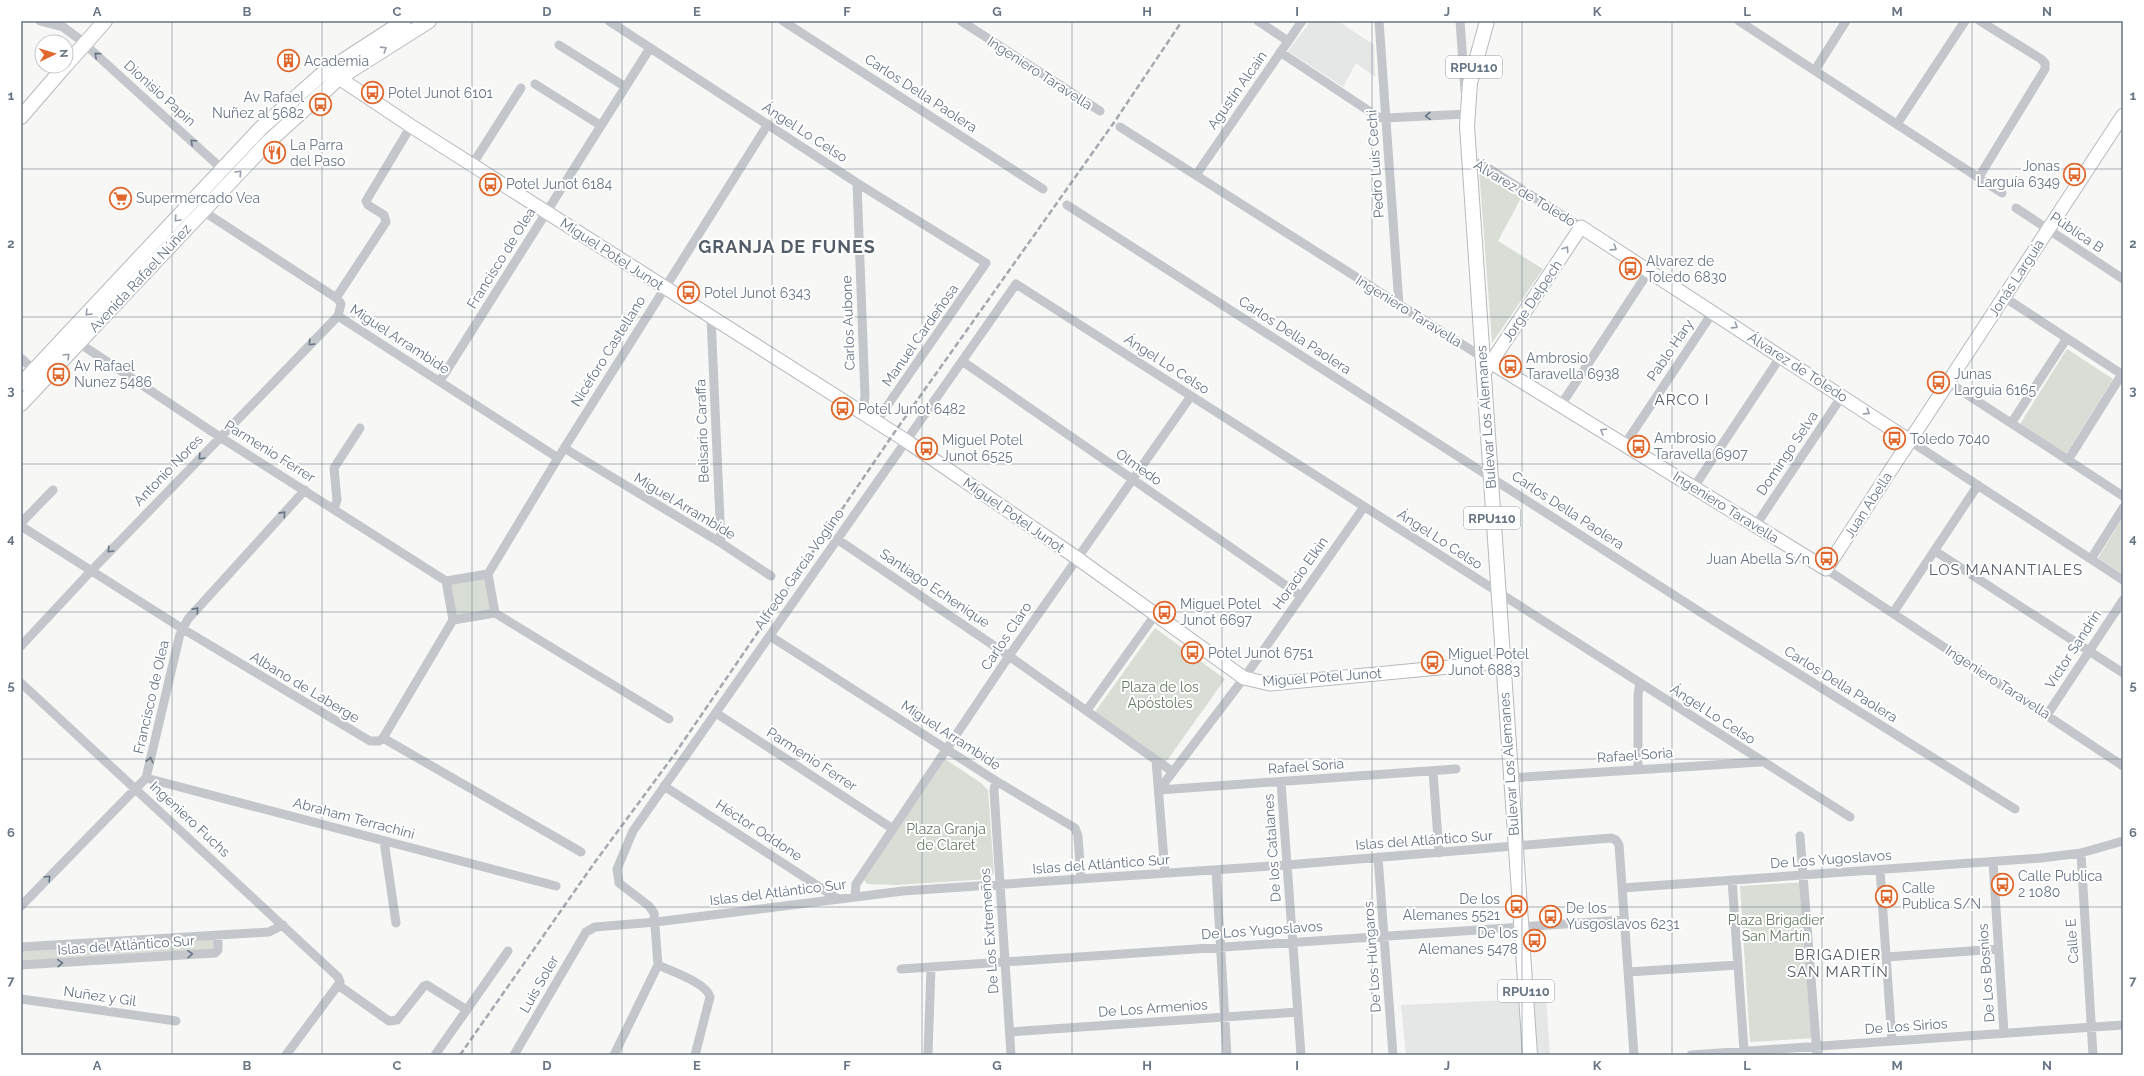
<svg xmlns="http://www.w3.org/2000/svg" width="2144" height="1076" font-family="Raleway,sans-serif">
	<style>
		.built { fill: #e5e6e6 }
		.green { fill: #d8ded6 }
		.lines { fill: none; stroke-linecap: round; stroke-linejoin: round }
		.secondary-casing { stroke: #b5babf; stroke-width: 15 }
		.primary-casing { stroke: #b6babe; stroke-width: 16 }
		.street { stroke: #c3c6ca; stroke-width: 9 }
		.secondary { stroke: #fff; stroke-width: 13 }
		.primary { stroke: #fff; stroke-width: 14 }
		.rail { stroke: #a4a9af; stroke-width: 2.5; stroke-dasharray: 6 3; stroke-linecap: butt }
		.oneway { stroke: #959eaa }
		.oneway2 { stroke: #677585 }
		.grid { fill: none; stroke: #677585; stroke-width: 1; stroke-opacity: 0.55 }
		.labels { text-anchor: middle; stroke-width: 4; stroke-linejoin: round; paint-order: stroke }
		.shield { fill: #fff; stroke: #959eaa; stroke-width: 1 }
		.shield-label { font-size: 13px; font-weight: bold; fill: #677585 }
		.poi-label { font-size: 14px; fill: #677585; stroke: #fff; text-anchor: start }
		.street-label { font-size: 14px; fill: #677585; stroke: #fff }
		.park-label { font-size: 14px; fill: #687c66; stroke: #fff }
		.neighbourhood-label { font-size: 15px; letter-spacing: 1px; fill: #555f6a; stroke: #fff }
		.district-label { font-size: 18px; font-weight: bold; letter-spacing: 1px; fill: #555f6a; stroke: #fff }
		.neatline { fill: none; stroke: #677585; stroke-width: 1.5 }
		.grid-label { font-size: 13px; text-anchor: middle; font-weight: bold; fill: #677585 }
	</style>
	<rect width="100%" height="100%" fill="#f7f7f5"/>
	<!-- built -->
	<path class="built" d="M1311,21H1338L1374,45L1375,77L1356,63L1343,87L1288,51Z
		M1546,998L1550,1055H1406L1401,1005Z"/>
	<!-- green -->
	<path class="green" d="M1479,169L1521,198L1498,241L1543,269L1492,343Z
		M2067,349L2113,379L2066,454L2020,424Z
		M2123,517V574L2098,558Z
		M486,576L492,611L456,618L450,583Z
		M1155,628L1225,679L1166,762L1095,712Z
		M945,759L981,783L988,790L994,872L990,879L896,885L867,884L864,880Z
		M1807,882L1816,1038L1750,1042L1740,886Z
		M215,938V950L21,961V949Z"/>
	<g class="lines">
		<defs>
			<path id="secondary" d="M331,75L339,78L411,126L905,440L1077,558L1244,678L1270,684L1502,662
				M1482,357L1826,569L2123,115
				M1486,370L1581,227L1910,441"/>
			<path id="primary" d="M1487,21L1470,83L1467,126L1530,1055
				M66,65L105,21
				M21,117L65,66
				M21,384L261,128L321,75L404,21
				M21,404L267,143L339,78L429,21"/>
		</defs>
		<!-- secondary casing -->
		<use href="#secondary" class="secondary-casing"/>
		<!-- primary casing -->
		<use href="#primary" class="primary-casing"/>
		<!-- street -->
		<path class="street" d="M40,21L63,27L78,38L222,169
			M609,21L857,183L986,263L876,422
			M783,21L1043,189
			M961,21L1100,111
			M1258,21L1288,41
			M1379,21L1399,305
			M1460,21L1465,91
			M1739,21L2002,193
			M559,45L624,86
			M1280,52L1378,117L1385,118L1467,114V108
			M1815,70L1846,21
			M535,84L600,125
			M1897,124L1965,21
			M1120,127L1482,357
			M1469,160L1488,168L1581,227
			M472,165L521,88
			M1196,175L1302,21
			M1979,177L2045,69V63L2041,59L1980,21
			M857,183L865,396L863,413
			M1067,205L1711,619L2015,809
			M2016,208L2123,279
			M203,211L338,299L341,304L338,316L558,458
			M2004,297L2123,375
			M336,298L386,222L384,215L368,205L366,201L411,126
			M711,317L721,543
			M79,343L220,437L446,581
			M21,358L34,370
			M962,361L1301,596
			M440,381L650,48
			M1948,382L2123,496
			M1561,405L1649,271
			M2012,422L2067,338
			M1910,441L2123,580
			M1625,444L1713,312
			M564,448L721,543L771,576
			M2068,460L2122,374
			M1694,487L1781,356
			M334,509L337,500L334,468L360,428
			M21,523L53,490
			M1756,525L1842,396
			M21,526L183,629L370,741H379L383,738L453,620
			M837,539L1009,656L1173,772
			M1935,551L2123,673
			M2091,559L2123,508
			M1826,569L2123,766
			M488,574L558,458L768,124
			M488,574L495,613L453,620L446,581Z
			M495,613L669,719
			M1893,613L1978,485
			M770,636L996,781L1075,828L1078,836L1081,879
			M21,646L91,571L338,316
			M21,683L338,977L340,982L338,985L286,1055
			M1087,710L1155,615
			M716,713L893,829
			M2047,715L2123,600
			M383,738L581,852
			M1156,760L1165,873
			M1638,769V694L1640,683
			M1433,771L1439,853
			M146,778L556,886
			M1510,778L1761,762
			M996,781L994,790L1011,1055
			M1281,782L1301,1055
			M664,786L838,899
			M1159,790L1244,678L1364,507
			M1159,790L1456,769
			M1800,836L1817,1055
			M384,841L396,923
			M2081,853L2093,1055
			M1378,857L1393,1055
			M1993,862L2004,1033
			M1216,870L1227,1055
			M1880,870L1892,1041
			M1732,880L1744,1051
			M1622,888L2041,858L2081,853L2123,841
			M855,896L856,884L1009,656L1191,396
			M21,906L146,778L180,634L188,619L305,490
			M21,947L269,932L283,925
			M1886,957L1998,949
			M21,965L215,953L218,950V936
			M658,965C671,971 707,983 710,997L695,1055
			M901,969L1624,920
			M1628,972L1738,965
			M338,985L389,1021L397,1020L424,986L427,985L467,1010
			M21,999L176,1021
			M1010,1032L1298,1012
			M435,1055L508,951
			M514,1055L586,932L595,927L656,922L903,891L1287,865L1611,838L1616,840L1619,845L1634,1055
			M614,1055L658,965L654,913L649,906L619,883L617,869L633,831L1016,284L1850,817
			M928,1055L931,967
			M1691,1055L2123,1025"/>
		<!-- secondary -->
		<use href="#secondary" class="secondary"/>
		<!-- primary -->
		<use href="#primary" class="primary"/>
		<!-- rail -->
		<path class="rail" d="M460,1055L595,862L674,755L894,433L1115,121L1182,21"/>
	</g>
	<!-- one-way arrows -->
	<defs><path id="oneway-chevron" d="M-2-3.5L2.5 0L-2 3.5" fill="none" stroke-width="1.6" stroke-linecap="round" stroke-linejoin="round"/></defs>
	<g class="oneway">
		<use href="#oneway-chevron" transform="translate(384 49) rotate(-32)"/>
		<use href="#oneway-chevron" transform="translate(239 173) rotate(-47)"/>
		<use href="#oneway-chevron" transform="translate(177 219) rotate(133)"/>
		<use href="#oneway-chevron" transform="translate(1614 248) rotate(33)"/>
		<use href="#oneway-chevron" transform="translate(1566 249) rotate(-56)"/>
		<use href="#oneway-chevron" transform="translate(88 313) rotate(133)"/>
		<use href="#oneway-chevron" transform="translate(1735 326) rotate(33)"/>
		<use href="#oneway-chevron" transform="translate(67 356) rotate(-46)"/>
		<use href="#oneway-chevron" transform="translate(1867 412) rotate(33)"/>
		<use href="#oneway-chevron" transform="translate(1603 431) rotate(-148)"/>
	</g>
	<g class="oneway2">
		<use href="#oneway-chevron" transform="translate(97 55) rotate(-138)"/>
		<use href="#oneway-chevron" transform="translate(1428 116) rotate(177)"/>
		<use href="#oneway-chevron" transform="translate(193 142) rotate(-138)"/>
		<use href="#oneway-chevron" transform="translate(311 343) rotate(134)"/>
		<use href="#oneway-chevron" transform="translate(201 457) rotate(134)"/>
		<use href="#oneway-chevron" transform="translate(283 514) rotate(-48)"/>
		<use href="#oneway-chevron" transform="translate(110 550) rotate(134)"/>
		<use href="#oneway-chevron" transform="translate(196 610) rotate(-48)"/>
		<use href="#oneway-chevron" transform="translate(150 760) rotate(-77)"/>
		<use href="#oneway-chevron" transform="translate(48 878) rotate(-46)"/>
		<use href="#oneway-chevron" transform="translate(190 954) rotate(-4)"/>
		<use href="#oneway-chevron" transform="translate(60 963) rotate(-4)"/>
	</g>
	<!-- grid -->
	<path class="grid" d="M172,21V1055M322,21V1055M472,21V1055M622,21V1055M772,21V1055M922,21V1055M1072,21V1055M1222,21V1055M1372,21V1055M1522,21V1055M1672,21V1055M1822,21V1055M1972,21V1055M21,169H2123M21,317H2123M21,464H2123M21,612H2123M21,759H2123M21,907H2123"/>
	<!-- icons -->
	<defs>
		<symbol id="building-ring" viewBox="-11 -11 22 22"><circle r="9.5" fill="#fff" stroke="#e0682c" stroke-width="1.5"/><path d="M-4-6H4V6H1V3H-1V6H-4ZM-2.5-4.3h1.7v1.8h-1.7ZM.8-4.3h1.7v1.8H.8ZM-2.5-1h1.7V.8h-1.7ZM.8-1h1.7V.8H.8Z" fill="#e0682c"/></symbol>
		<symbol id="bus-ring" viewBox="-11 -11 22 22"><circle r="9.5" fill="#fff" stroke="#e0682c" stroke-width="1.5"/><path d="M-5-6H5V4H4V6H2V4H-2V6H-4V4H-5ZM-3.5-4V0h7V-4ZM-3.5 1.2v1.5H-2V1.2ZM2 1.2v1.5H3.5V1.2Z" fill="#e0682c"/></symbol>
		<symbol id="restaurant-ring" viewBox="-11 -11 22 22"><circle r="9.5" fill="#fff" stroke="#e0682c" stroke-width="1.5"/><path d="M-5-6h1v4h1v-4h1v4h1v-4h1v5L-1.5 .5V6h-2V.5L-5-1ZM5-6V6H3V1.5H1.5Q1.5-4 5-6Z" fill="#e0682c"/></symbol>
		<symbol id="supermarket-ring" viewBox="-11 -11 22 22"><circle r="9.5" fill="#fff" stroke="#e0682c" stroke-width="1.5"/><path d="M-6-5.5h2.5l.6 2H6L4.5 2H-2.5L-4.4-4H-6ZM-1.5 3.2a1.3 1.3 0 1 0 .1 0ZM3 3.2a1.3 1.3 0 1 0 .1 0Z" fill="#e0682c"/></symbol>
	</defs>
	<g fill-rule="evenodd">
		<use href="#building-ring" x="276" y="48" width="25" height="25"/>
		<use href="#bus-ring" x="360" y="80" width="25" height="25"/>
		<use href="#bus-ring" x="308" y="92" width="25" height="25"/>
		<use href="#restaurant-ring" x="262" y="140" width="25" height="25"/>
		<use href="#bus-ring" x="2062" y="162" width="25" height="25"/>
		<use href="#bus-ring" x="478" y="172" width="25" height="25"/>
		<use href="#supermarket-ring" x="108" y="186" width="25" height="25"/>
		<use href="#bus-ring" x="1618" y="256" width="25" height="25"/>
		<use href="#bus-ring" x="676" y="280" width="25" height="25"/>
		<use href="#bus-ring" x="1498" y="354" width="25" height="25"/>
		<use href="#bus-ring" x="46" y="362" width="25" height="25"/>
		<use href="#bus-ring" x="1926" y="370" width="25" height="25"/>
		<use href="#bus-ring" x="830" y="396" width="25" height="25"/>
		<use href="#bus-ring" x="1882" y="426" width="25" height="25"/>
		<use href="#bus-ring" x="1626" y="434" width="25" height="25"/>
		<use href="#bus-ring" x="914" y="436" width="25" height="25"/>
		<use href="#bus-ring" x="1814" y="546" width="25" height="25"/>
		<use href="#bus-ring" x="1152" y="600" width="25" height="25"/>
		<use href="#bus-ring" x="1180" y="640" width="25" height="25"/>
		<use href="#bus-ring" x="1420" y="650" width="25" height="25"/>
		<use href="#bus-ring" x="1990" y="872" width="25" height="25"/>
		<use href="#bus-ring" x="1874" y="884" width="25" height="25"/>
		<use href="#bus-ring" x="1504" y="894" width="25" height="25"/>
		<use href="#bus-ring" x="1538" y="904" width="25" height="25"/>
		<use href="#bus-ring" x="1522" y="928" width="25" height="25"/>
	</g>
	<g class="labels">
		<!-- shield labels -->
		<g class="shield">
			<rect x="1446" y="56" width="56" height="22" rx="3"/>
			<rect x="1464" y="507" width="56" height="22" rx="3"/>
			<rect x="1498" y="980" width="56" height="22" rx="3"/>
		</g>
		<g class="shield-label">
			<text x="1474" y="72">RPU110</text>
			<text x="1492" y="523">RPU110</text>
			<text x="1526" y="996">RPU110</text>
		</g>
		<!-- poi labels -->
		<g class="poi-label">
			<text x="304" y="66">Academia</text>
			<text x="388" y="98">Potel Junot 6101</text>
			<text x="304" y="102" text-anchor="end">Av Rafael<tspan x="304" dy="16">Nuñez al 5682</tspan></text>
			<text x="290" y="150">La Parra<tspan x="290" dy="16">del Paso</tspan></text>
			<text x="2060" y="171" text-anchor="end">Jonas<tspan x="2060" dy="16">Larguía 6349</tspan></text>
			<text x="506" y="189">Potel Junot 6184</text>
			<text x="136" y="203">Supermercado Vea</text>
			<text x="1646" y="266">Alvarez de<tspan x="1646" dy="16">Toledo 6830</tspan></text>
			<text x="704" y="298">Potel Junot 6343</text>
			<text x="1526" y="363">Ambrosio<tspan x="1526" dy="16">Taravella 6938</tspan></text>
			<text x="74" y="371">Av Rafael<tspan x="74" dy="16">Nunez 5486</tspan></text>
			<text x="1954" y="379">Junas<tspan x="1954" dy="16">Larguia 6165</tspan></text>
			<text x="858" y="414">Potel Junot 6482</text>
			<text x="1654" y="443">Ambrosio<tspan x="1654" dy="16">Taravella 6907</tspan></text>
			<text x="1910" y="444">Toledo 7040</text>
			<text x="942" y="445">Miguel Potel<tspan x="942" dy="16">Junot 6525</tspan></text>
			<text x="1810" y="564" text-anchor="end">Juan Abella S/n</text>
			<text x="1180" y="609">Miguel Potel<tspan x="1180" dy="16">Junot 6697</tspan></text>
			<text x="1208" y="658">Potel Junot 6751</text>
			<text x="1448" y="659">Miguel Potel<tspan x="1448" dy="16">Junot 6883</tspan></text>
			<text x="2018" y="881">Calle Publica<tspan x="2018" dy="16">2 1080</tspan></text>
			<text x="1902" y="893">Calle<tspan x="1902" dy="16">Publica S/N</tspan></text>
			<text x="1500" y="904" text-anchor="end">De los<tspan x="1500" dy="16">Alemanes 5521</tspan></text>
			<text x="1566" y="913">De los<tspan x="1566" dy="16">Yusgoslavos 6231</tspan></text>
			<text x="1518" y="938" text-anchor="end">De los<tspan x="1518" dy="16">Alemanes 5478</tspan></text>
		</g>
		<!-- street labels -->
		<g class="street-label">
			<text transform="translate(1040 73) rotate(33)" y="5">Ingeniero Taravella</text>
			<text transform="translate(1237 90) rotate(-55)" y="5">Agustín Alcain</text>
			<text transform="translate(160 93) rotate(42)" y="5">Dionisio Papin</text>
			<text transform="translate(921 93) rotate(33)" y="5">Carlos Della Paolera</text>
			<text transform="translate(805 132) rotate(33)" y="5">Ángel Lo Celso</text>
			<text transform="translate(1375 164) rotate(-94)" y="5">Pedro Luis Cechi</text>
			<text transform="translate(1525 193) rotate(31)" y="5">Álvarez de Toledo</text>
			<text transform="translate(2077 232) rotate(34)" y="5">Pública B</text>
			<text transform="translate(612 254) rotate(33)" y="5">Miguel Potel Junot</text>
			<text transform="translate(501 258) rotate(-58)" y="5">Francisco de Olea</text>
			<text transform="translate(140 278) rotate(-47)" y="5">Avenida Rafael Núñez</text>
			<text transform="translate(2016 278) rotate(-57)" y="5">Jonás Larguía</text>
			<text transform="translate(1532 301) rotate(-56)" y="5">Jorge Delpech</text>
			<text transform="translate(1409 311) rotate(32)" y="5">Ingeniero Taravella</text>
			<text transform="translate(848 323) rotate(-92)" y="5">Carlos Aubone</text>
			<text transform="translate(920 335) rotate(-55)" y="5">Manuel Cardeñosa</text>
			<text transform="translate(1295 335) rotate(33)" y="5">Carlos Della Paolera</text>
			<text transform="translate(400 339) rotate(33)" y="5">Miguel Arrambide</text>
			<text transform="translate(1670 350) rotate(-56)" y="5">Pablo Hary</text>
			<text transform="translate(608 351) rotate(-58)" y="5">Nicéforo Castellano</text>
			<text transform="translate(1167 364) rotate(33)" y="5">Ángel Lo Celso</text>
			<text transform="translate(1798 367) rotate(33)" y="5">Álvarez de Toledo</text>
			<text transform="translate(1486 417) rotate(-94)" y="5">Bulevar Los Alemanes</text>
			<text transform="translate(702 431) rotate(-92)" y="5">Belisario Caraffa</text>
			<text transform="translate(270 451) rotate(32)" y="5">Parmenio Ferrer</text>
			<text transform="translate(1787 453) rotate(-56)" y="5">Domingo Selva</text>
			<text transform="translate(1139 467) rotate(35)" y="5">Olmedo</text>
			<text transform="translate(168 470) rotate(-46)" y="5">Antonio Nores</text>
			<text transform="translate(1868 505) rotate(-57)" y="5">Juan Abella</text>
			<text transform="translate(685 506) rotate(31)" y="5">Miguel Arrambide</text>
			<text transform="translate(1726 507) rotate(32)" y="5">Ingeniero Taravella</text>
			<text transform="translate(1568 510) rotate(33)" y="5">Carlos Della Paolera</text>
			<text transform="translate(1014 515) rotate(35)" y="5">Miguel Potel Junot</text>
			<text transform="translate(1440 539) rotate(33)" y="5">Ángel Lo Celso</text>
			<text transform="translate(799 569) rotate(-55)" y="5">Alfredo García Voglino</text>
			<text transform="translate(1300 573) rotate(-55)" y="5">Horacio Elkin</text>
			<text transform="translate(935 588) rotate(34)" y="5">Santiago Echenique</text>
			<text transform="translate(1006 636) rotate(-56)" y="5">Carlos Claro</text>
			<text transform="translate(2073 649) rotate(-57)" y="5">Victor Sandrin</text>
			<text transform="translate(1322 677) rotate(-4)" y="5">Miguel Potel Junot</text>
			<text transform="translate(1998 682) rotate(33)" y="5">Ingeniero Taravella</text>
			<text transform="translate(1841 684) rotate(32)" y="5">Carlos Della Paolera</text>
			<text transform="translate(305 687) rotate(31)" y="5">Albano de Laberge</text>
			<text transform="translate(151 697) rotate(-77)" y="5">Francisco de Olea</text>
			<text transform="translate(1713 714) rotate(33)" y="5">Ángel Lo Celso</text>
			<text transform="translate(951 735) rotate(33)" y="5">Miguel Arrambide</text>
			<text transform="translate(1635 755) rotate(-4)" y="5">Rafael Soria</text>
			<text transform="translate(812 759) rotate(33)" y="5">Parmenio Ferrer</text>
			<text transform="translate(1509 764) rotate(-94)" y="5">Bulevar Los Alemanes</text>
			<text transform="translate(1306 766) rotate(-4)" y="5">Rafael Soria</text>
			<text transform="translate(354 818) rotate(15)" y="5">Abraham Terrachini</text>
			<text transform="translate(190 819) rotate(43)" y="5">Ingeniero Fuchs</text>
			<text transform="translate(759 830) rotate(33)" y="5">Héctor Oddone</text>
			<text transform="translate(1424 840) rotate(-4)" y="5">Islas del Atlántico Sur</text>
			<text transform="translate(1272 848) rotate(-94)" y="5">De los Catalanes</text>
			<text transform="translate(1831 859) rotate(-4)" y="5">De Los Yugoslavos</text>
			<text transform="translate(1101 864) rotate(-4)" y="5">Islas del Atlántico Sur</text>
			<text transform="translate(778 892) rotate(-7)" y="5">Islas del Atlántico Sur</text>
			<text transform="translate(1262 930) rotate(-4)" y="5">De Los Yugoslavos</text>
			<text transform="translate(989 931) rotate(-94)" y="5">De Los Extremeños</text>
			<text transform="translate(2072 941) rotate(-94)" y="5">Calle E</text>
			<text transform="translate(126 945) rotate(-4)" y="5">Islas del Atlántico Sur</text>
			<text transform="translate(1372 957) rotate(-94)" y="5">De Los Húngaros</text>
			<text transform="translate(1986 973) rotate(-94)" y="5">De Los Bosnios</text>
			<text transform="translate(539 984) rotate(-60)" y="5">Luis Soler</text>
			<text transform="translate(100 996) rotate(8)" y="5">Nuñez y Gil</text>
			<text transform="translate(1153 1008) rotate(-4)" y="5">De Los Armenios</text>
			<text transform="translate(1906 1026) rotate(-4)" y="5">De Los Sirios</text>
		</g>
		<!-- park labels -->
		<g class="park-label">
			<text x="1160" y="692">Plaza de los<tspan x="1160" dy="16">Apóstoles</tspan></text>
			<text x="946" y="834">Plaza Granja<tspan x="946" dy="16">de Claret</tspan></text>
			<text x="1776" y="925">Plaza Brigadier<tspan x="1776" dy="16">San Martín</tspan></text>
		</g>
		<!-- neighbourhood labels -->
		<g class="neighbourhood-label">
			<text x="1682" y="405">ARCO I</text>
			<text x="2006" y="575">LOS MANANTIALES</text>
			<text x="1838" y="960">BRIGADIER<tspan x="1838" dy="17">SAN MARTÍN</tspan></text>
		</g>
		<!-- district labels -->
		<g class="district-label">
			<text x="787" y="253">GRANJA DE FUNES</text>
		</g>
	</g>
	<!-- border -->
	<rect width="2144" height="1076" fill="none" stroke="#ffffff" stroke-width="44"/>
	<!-- north arrow -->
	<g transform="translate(54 54) rotate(86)"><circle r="19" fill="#ffffff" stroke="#c2c8ce"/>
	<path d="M0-3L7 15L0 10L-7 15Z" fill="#e0682c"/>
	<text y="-6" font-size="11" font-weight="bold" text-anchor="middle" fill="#677585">N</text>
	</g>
	<rect x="22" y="22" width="2100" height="1032" class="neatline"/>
	<g class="grid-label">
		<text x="97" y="16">A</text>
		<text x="247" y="16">B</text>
		<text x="397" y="16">C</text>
		<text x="547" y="16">D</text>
		<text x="697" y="16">E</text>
		<text x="847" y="16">F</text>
		<text x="997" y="16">G</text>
		<text x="1147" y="16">H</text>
		<text x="1297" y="16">I</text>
		<text x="1447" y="16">J</text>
		<text x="1597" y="16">K</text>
		<text x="1747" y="16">L</text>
		<text x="1897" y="16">M</text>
		<text x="2047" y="16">N</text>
		<text x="11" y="100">1</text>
		<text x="2133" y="100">1</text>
		<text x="11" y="248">2</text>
		<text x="2133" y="248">2</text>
		<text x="11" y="395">3</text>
		<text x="2133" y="395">3</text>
		<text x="11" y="543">4</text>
		<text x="2133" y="543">4</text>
		<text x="11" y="690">5</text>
		<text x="2133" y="690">5</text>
		<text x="11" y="837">6</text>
		<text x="2133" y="837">6</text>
		<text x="11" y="985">7</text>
		<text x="2133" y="985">7</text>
		<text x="97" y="1070">A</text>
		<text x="247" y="1070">B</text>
		<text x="397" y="1070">C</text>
		<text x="547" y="1070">D</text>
		<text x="697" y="1070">E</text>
		<text x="847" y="1070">F</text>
		<text x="997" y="1070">G</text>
		<text x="1147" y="1070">H</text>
		<text x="1297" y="1070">I</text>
		<text x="1447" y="1070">J</text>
		<text x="1597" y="1070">K</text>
		<text x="1747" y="1070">L</text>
		<text x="1897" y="1070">M</text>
		<text x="2047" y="1070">N</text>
	</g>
</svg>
